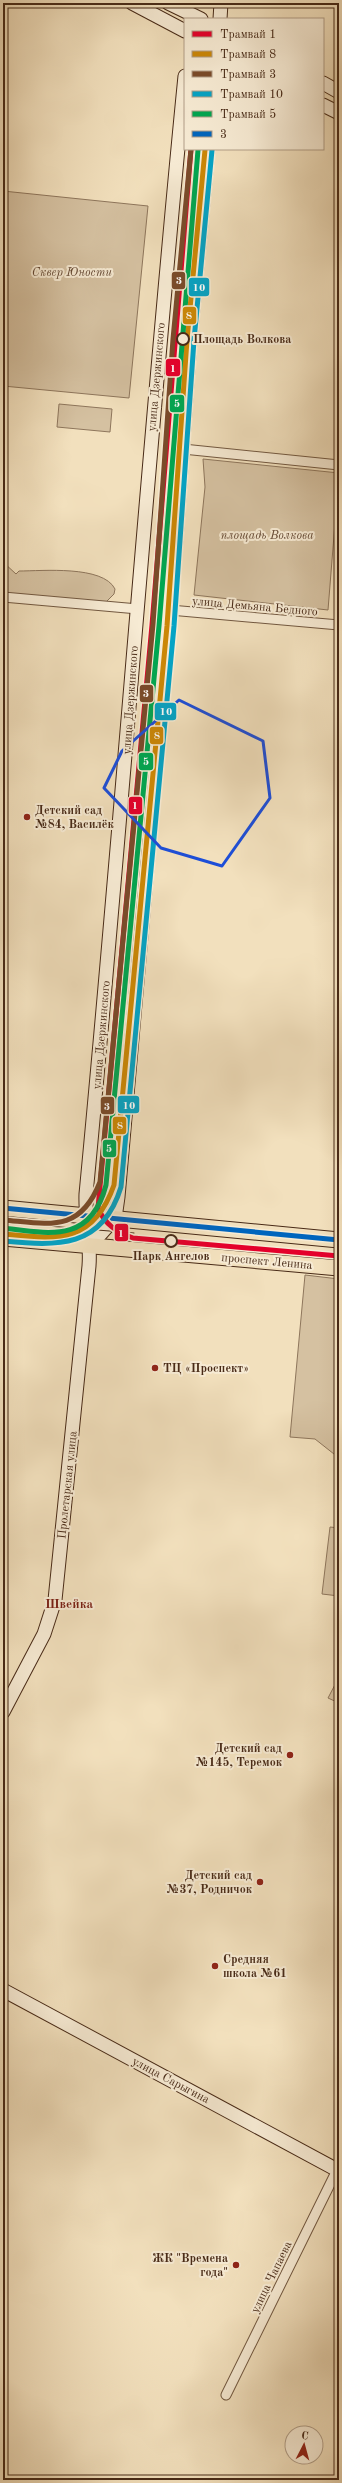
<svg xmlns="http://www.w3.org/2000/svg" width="342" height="2483" font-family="'Old Standard TT',serif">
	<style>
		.green { fill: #d5c1a1; stroke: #8e765c }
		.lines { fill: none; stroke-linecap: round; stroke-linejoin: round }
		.street-casing { stroke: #725840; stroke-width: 11 }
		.secondary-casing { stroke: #482a17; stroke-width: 15 }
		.primary-casing { stroke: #482a17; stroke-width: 17 }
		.street { stroke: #f7ebd4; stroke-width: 9 }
		.secondary { stroke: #f7ebd4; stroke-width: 13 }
		.primary { stroke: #f2e0bd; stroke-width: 15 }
		.tram { stroke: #482a17; stroke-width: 1 }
		.bus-1-casing { stroke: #f7ebd4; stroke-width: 8 }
		.bus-1 { stroke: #0065bd; stroke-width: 5 }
		.tram-1-casing { stroke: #f7ebd4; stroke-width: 8 }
		.tram-2-casing { stroke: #f7ebd4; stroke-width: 8 }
		.tram-3-casing { stroke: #f7ebd4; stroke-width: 8 }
		.tram-4-casing { stroke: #f7ebd4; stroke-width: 8 }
		.tram-5-casing { stroke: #f7ebd4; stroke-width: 8 }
		.tram-1 { stroke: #e4002b; stroke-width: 5 }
		.tram-2 { stroke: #cb8706; stroke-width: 5 }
		.tram-3 { stroke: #7a4b2a; stroke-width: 5 }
		.tram-4 { stroke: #04a3c5; stroke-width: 5 }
		.tram-5 { stroke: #00a651; stroke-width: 5 }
		.marked { fill: none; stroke: #1d4ed8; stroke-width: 3; stroke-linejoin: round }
		.stop-dot { fill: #f7ebd4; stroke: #482a17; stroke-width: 2 }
		.poi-dot { fill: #8f2418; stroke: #f7ebd4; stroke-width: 1.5 }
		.labels { text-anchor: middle; stroke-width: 4; stroke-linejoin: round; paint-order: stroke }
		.park-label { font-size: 12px; font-style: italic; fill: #644833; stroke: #f7ebd4 }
		.stop-label { font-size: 12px; font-weight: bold; fill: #482a17; stroke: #f7ebd4; text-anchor: start }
		.street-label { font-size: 12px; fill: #482a17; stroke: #f7ebd4 }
		.poi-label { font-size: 12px; font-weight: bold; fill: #482a17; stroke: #f7ebd4; text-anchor: start }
		.neighbourhood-label { font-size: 13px; font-weight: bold; fill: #7a1f14; stroke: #f7ebd4 }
		.line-badge { stroke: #f7ebd4; stroke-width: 1.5 }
		.badge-label { font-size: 11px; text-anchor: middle; font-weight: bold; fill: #fff }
	</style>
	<rect width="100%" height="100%" fill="#f2e0bd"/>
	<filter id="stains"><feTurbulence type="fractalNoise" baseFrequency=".005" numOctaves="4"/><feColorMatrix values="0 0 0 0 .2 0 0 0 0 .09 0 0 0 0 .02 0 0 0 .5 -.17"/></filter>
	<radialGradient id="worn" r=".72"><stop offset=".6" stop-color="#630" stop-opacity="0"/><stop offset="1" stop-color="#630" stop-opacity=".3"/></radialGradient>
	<!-- green -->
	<path class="green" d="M3,191L148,206L129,398L3,386Z
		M59,404L112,409L110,432L57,427Z
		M203,459L339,473L328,610L194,595L205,487Z
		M3,562L16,574L19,571C42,571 103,565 115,589L114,594L106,602L3,593Z
		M305,1275L339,1279V1458L315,1439L290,1437Z
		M330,1527L339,1528V1596L322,1594Z
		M339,1677V1703L328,1698Z"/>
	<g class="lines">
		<defs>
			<path id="street" d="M183,449L339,465
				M3,597L138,609
				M170,610L339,625
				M226,2395L337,2170"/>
			<path id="secondary" d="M132,3L185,31
				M168,3L201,19
				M220,19L221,3
				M323,83L339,92
				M323,105L339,113
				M90,1246L115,1218L118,1197L176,539L190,340L208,149
				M3,1712L44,1634L55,1600L89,1266C91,1241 85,1218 86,1194C122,821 148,448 185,76
				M3,1990L339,2171"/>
			<path id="primary" d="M3,1208L339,1240
				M3,1238L339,1268"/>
		</defs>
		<!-- street casing -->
		<use href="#street" class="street-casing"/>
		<!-- secondary casing -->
		<use href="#secondary" class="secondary-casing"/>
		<!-- primary casing -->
		<use href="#primary" class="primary-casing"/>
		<!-- street -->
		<use href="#street" class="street"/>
		<!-- secondary -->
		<use href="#secondary" class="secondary"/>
		<!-- primary -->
		<use href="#primary" class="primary"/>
		<!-- tram -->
		<path class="tram" d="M48,1226L134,1233"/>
		<defs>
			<path id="bus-1" d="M3,1208L339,1240"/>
		</defs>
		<!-- bus-1 casing -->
		<use href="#bus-1" class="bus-1-casing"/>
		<!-- bus-1 -->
		<use href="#bus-1" class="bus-1"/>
		<defs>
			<path id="tram-1" d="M191,149L152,625L98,1208C105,1225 117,1232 133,1238L339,1256"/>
			<path id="tram-2" d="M3,1234C57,1239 93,1245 114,1185L167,626L187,340L205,150"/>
			<path id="tram-3" d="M4,1220C50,1224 80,1233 100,1182L153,624L173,339L191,149"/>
			<path id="tram-4" d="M3,1241C58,1246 102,1249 121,1187L174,626L194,340L212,150"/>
			<path id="tram-5" d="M3,1228C51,1234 91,1243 106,1185L159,626L198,150"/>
		</defs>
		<!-- tram-1 casing -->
		<use href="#tram-1" class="tram-1-casing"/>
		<!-- tram-2 casing -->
		<use href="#tram-2" class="tram-2-casing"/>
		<!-- tram-3 casing -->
		<use href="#tram-3" class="tram-3-casing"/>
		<!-- tram-4 casing -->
		<use href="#tram-4" class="tram-4-casing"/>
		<!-- tram-5 casing -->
		<use href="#tram-5" class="tram-5-casing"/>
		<!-- tram-1 -->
		<use href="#tram-1" class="tram-1"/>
		<!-- tram-2 -->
		<use href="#tram-2" class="tram-2"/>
		<!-- tram-3 -->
		<use href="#tram-3" class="tram-3"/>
		<!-- tram-4 -->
		<use href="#tram-4" class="tram-4"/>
		<!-- tram-5 -->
		<use href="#tram-5" class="tram-5"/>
	</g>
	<!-- marked area -->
	<path class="marked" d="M179,700L263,741L270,798L222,866L161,848L104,788L122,751Z"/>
	<!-- markers -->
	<g class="stop-dot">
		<circle cx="183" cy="339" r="6"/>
		<circle cx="171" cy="1241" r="6"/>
	</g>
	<g class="poi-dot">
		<circle cx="27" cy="817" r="4"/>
		<circle cx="155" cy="1368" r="4"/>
		<circle cx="290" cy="1755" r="4"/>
		<circle cx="260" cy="1882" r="4"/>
		<circle cx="215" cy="1966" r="4"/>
		<circle cx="236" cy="2265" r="4"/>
	</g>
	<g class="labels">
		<!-- park labels -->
		<g class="park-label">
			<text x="72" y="276">Сквер Юности</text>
			<text x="267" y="539">площадь Волкова</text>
		</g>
		<!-- stop labels -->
		<g class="stop-label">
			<text x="193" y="343">Площадь Волкова</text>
			<text x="171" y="1260" text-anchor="middle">Парк Ангелов</text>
		</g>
		<!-- street labels -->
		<g class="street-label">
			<text transform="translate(156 377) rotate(-85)" y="4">улица Дзержинского</text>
			<text transform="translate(255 606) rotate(5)" y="4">улица Демьяна Бедного</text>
			<text transform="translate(130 700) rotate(-86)" y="4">улица Дзержинского</text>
			<text transform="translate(101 1035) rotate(-85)" y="4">улица Дзержинского</text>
			<text transform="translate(267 1261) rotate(5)" y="4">проспект Ленина</text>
			<text transform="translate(67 1485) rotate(-84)" y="4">Пролетарская улица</text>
			<text transform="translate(171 2080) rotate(28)" y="4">улица Сарыгина</text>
			<text transform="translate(271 2277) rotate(-64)" y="4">улица Чапаева</text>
		</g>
		<!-- poi labels -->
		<g class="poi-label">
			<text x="35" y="814">Детский сад<tspan x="35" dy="14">№84, Василёк</tspan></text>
			<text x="163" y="1372">ТЦ «Проспект»</text>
			<text x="282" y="1752" text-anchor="end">Детский сад<tspan x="282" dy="14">№145, Теремок</tspan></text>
			<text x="252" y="1879" text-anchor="end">Детский сад<tspan x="252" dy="14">№37, Родничок</tspan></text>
			<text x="223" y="1963">Средняя<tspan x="223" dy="14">школа №61</tspan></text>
			<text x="228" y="2262" text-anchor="end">ЖК "Времена<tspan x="228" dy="14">года"</tspan></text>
		</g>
		<!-- neighbourhood labels -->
		<g class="neighbourhood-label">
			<text x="69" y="1608">Швейка</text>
		</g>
	</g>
	<g class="line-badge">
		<rect x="171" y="271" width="15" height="19" rx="4" fill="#7a4b2a"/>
		<rect x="188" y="277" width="22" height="20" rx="4" fill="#04a3c5"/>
		<rect x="182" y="306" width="15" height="19" rx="4" fill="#cb8706"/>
		<rect x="165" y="358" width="16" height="19" rx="4" fill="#e4002b"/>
		<rect x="169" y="394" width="16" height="19" rx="4" fill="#00a651"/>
		<rect x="139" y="684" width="15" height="19" rx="4" fill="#7a4b2a"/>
		<rect x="154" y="702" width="23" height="19" rx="4" fill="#04a3c5"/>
		<rect x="149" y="726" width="15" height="19" rx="4" fill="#cb8706"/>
		<rect x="138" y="752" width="16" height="19" rx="4" fill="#00a651"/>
		<rect x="128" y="796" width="15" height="19" rx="4" fill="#e4002b"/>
		<rect x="117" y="1095" width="23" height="19" rx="4" fill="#04a3c5"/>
		<rect x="100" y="1096" width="15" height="19" rx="4" fill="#7a4b2a"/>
		<rect x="112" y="1116" width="15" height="19" rx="4" fill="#cb8706"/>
		<rect x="102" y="1139" width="15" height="19" rx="4" fill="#00a651"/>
		<rect x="114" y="1223" width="15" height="19" rx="4" fill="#e4002b"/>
	</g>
	<g class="badge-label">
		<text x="179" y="284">3</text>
		<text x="199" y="291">10</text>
		<text x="189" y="319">8</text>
		<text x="173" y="372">1</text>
		<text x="177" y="407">5</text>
		<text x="146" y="697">3</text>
		<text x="166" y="715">10</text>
		<text x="157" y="739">8</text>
		<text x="146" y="765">5</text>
		<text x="135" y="809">1</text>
		<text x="129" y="1109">10</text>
		<text x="107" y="1110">3</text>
		<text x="120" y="1129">8</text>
		<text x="109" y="1152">5</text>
		<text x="121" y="1237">1</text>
	</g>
	<!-- margin -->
	<rect width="342" height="2483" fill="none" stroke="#f2e0bd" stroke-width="16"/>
	<rect x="4" y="4" width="334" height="2475" fill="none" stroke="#482a17" stroke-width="2"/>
	<rect x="8" y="8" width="326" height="2467" fill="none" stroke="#482a17"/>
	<!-- legend -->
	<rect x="184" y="18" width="140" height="132" fill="#f7ebd4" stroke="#b19e88"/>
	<rect x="192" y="31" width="20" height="6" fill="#e4002b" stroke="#b19e88"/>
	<text x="220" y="38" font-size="12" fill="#482a17">Трамвай 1</text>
	<rect x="192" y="51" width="20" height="6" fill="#cb8706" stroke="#b19e88"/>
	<text x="220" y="58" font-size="12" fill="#482a17">Трамвай 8</text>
	<rect x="192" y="71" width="20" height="6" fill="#7a4b2a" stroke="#b19e88"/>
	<text x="220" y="78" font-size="12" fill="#482a17">Трамвай 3</text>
	<rect x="192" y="91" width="20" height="6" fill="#04a3c5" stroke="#b19e88"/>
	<text x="220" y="98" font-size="12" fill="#482a17">Трамвай 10</text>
	<rect x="192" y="111" width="20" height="6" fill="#00a651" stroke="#b19e88"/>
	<text x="220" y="118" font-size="12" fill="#482a17">Трамвай 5</text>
	<rect x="192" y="131" width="20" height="6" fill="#0065bd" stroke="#b19e88"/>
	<text x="220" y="138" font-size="12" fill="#482a17">3</text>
	<!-- north arrow -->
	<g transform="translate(304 2445) rotate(6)"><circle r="19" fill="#f7ebd4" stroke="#b19e88"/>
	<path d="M0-3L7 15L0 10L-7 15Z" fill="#8f2418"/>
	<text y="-6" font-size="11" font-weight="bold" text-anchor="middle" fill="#482a17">С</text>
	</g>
	<rect width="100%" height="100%" filter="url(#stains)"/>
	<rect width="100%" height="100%" fill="url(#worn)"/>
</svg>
